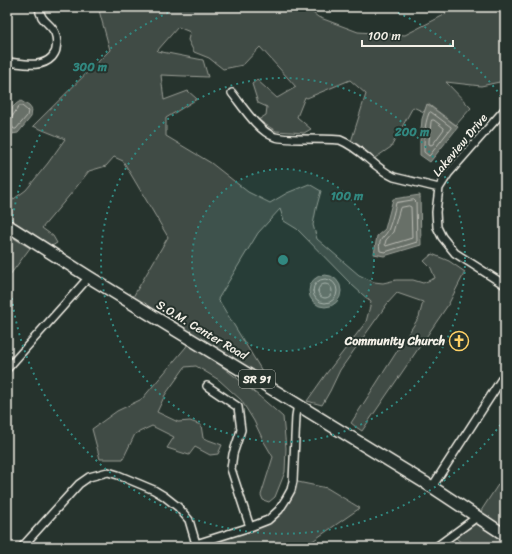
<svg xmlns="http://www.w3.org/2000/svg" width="512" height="554" font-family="Sriracha,sans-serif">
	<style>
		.green { fill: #414b45; stroke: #9a9e96 }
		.water { fill: #676f68; stroke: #9fa39b }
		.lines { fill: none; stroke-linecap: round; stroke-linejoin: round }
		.shore { stroke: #bcbdb5; stroke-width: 1 }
		.minor-casing { stroke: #f4f1e8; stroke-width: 10 }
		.primary-casing { stroke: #f4f1e8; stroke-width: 14 }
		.minor { stroke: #26332d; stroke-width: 7 }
		.primary { stroke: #26332d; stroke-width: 11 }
		.ring { fill: none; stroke: #318880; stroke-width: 2; stroke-dasharray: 2 4 }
		.labels { text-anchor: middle; stroke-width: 4; stroke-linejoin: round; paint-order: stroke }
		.shield { fill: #26332d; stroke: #b6b8b0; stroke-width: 1 }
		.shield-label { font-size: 11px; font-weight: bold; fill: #f4f1e8 }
		.street-label { font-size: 12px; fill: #f4f1e8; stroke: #26332d }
		.poi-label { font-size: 12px; font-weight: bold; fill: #f4f1e8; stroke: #26332d; text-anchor: end }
		.centre { fill: #318880; stroke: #26332d; stroke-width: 2 }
		.ring-label { font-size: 12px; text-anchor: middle; font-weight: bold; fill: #318880; stroke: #26332d; stroke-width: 4; stroke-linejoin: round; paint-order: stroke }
	</style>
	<rect width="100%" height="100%" fill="#26332d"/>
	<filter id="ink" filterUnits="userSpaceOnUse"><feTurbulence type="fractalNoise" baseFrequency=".025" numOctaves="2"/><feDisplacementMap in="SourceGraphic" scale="8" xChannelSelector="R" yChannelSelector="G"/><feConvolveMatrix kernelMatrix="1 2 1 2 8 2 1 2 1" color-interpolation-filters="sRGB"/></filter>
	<g filter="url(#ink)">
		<!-- green -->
		<path class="green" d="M98,7H318L313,13L318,17L358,32L405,35L446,14L443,7H505L504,81L481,86L446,82L471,108L456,125L428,104L424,112L413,107L391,147L375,158L373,163L350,145L366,94L350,80L307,98L305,97L297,117L311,129L304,133L276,131L258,120L266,115L267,107L258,103L252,84L257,80L277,98L296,87L260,47L243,65L223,69L209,58L194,52L188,40L190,32L178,27L157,51L203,60L208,77L161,75L164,100L188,91L197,99L166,118V136L211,163L248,192L270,203L287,193L309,184L321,191L316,209L313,225L317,239L359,275L374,282L383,283L396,280H413L423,283L435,278L431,268L424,261L432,254L449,261L465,272L448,305L362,431L356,427L351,423L419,317L423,302L397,293L387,304L340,370L330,391L322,405L307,401L326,374L366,322L371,302L352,285L297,229L284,221L280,209L258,233L218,299L273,389L130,302L168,237L123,161L114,157L106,166L89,171L74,190L42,228L53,236L57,243L52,246L7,217V204L26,190L48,163L65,139L33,126L110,50Z
			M7,234L30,248L7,279Z
			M188,343C222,365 253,390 283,417L286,448L285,472L275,497L269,502L263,500L261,495L273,457L263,440L254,421L241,400L219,380L196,366L185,367L165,395L157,412L178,422L190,421L201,425L203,438L222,445L218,454L210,455L195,447L189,455L167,448L174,437L152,426L135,434L123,459H100L92,429L117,411L142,399L186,347Z
			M505,474V535L477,517Z
			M293,481L327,488L360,508L304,547H218L215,538L250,527L279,510Z
			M476,524L505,542V547H466L455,537Z"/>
		<!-- water -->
		<path class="water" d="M21,101L29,106L32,110L31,117L18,133L12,134C11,132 8,128 7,125C5,116 13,104 21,101Z
			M427,104L458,127L430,162L420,155V141L422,119Z
			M420,195L421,245L384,256L374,254L377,236L385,229L393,199Z
			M309 291a16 16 0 1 1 32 0a16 16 0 1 1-32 0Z"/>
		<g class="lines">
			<!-- shore -->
			<path class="shore" d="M431,112L451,127V128L430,155L429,156L424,152C424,139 424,125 429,113Z
				M7,119L12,117L19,106H22L28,111L27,116L16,129H14L10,124H7
				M432,120H434L444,128V129L433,144L431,145L429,144V141L431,122Z
				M414,200L416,202L417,242L385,252L380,251C377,237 386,238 389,228C392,220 394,212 396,203Z
				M409,206L411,207L412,238L386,246L385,244L386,240L393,232L400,208Z
				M313 291a12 12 0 1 1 24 0a12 12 0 1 1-24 0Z
				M318 291a7 7 0 1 1 14 0a7 7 0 1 1-14 0Z"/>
			<defs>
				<path id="minor" d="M7,62C21,63 41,69 52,57C54,54 56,52 56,49C57,44 57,38 55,33C50,22 40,22 39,7
					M232,93C243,107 258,131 275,137C283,139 292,139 300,139C313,139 327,139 340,140C361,148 374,168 394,177L439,188
					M505,109L448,174L439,188L436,212L437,227L442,237L455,253L505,285
					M7,369L89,277
					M207,386L238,407L241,430L233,454L231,469L250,527
					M432,487L505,374
					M22,547L79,484L89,477L108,472L118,475L154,490L164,496L178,507L189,520L196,544
					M190,547L196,544L250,527L268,520L279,510L286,499L291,490L293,481L296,416L298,404
					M436,547L477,517"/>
				<path id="primary" d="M7,225L89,277L432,487L505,535"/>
			</defs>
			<!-- minor casing -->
			<use href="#minor" class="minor-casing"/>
			<!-- primary casing -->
			<use href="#primary" class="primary-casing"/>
			<!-- minor -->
			<use href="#minor" class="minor"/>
			<!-- primary -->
			<use href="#primary" class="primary"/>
		</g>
	</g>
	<!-- distance rings -->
	<circle cx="283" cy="260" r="91" fill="#318880" fill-opacity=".12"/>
	<g class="ring">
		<circle cx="283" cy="260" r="91"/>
		<circle cx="283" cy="260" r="182"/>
		<path d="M504 420A273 273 0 1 1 179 8M387 8A273 273 0 0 1 504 100"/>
	</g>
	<!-- icons -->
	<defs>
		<symbol id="church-ring" viewBox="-11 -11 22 22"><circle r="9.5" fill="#26332d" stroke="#ffd166" stroke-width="1.5"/><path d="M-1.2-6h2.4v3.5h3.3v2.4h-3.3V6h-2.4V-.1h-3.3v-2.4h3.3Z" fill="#ffd166"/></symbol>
	</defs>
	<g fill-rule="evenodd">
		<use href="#church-ring" x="448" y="330" width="22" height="22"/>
	</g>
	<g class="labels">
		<!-- shield labels -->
		<rect class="shield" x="239" y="370" width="36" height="18" rx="3"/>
		<g class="shield-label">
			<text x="257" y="383">SR 91</text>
		</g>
		<!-- street labels -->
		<g class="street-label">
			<text transform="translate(460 145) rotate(-50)" y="4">Lakeview Drive</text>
			<text transform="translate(202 330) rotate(31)" y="4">S.O.M. Center Road</text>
		</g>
		<!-- poi labels -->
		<g class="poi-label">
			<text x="445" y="345">Community Church</text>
		</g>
	</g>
	<circle cx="283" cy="260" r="6" class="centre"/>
	<g class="ring-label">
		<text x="90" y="71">300 m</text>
		<text x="412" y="136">200 m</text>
		<text x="347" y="200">100 m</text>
	</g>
	<!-- margin -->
	<rect width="512" height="554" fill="none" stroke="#26332d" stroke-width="24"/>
	<rect x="12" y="12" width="488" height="530" fill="none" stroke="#f4f1e8" stroke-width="1.5" filter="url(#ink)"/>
	<!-- scale -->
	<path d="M362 40v6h91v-6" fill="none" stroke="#f4f1e8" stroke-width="2"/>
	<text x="368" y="40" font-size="12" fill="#f4f1e8" stroke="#26332d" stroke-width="3" paint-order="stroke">100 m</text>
</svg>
